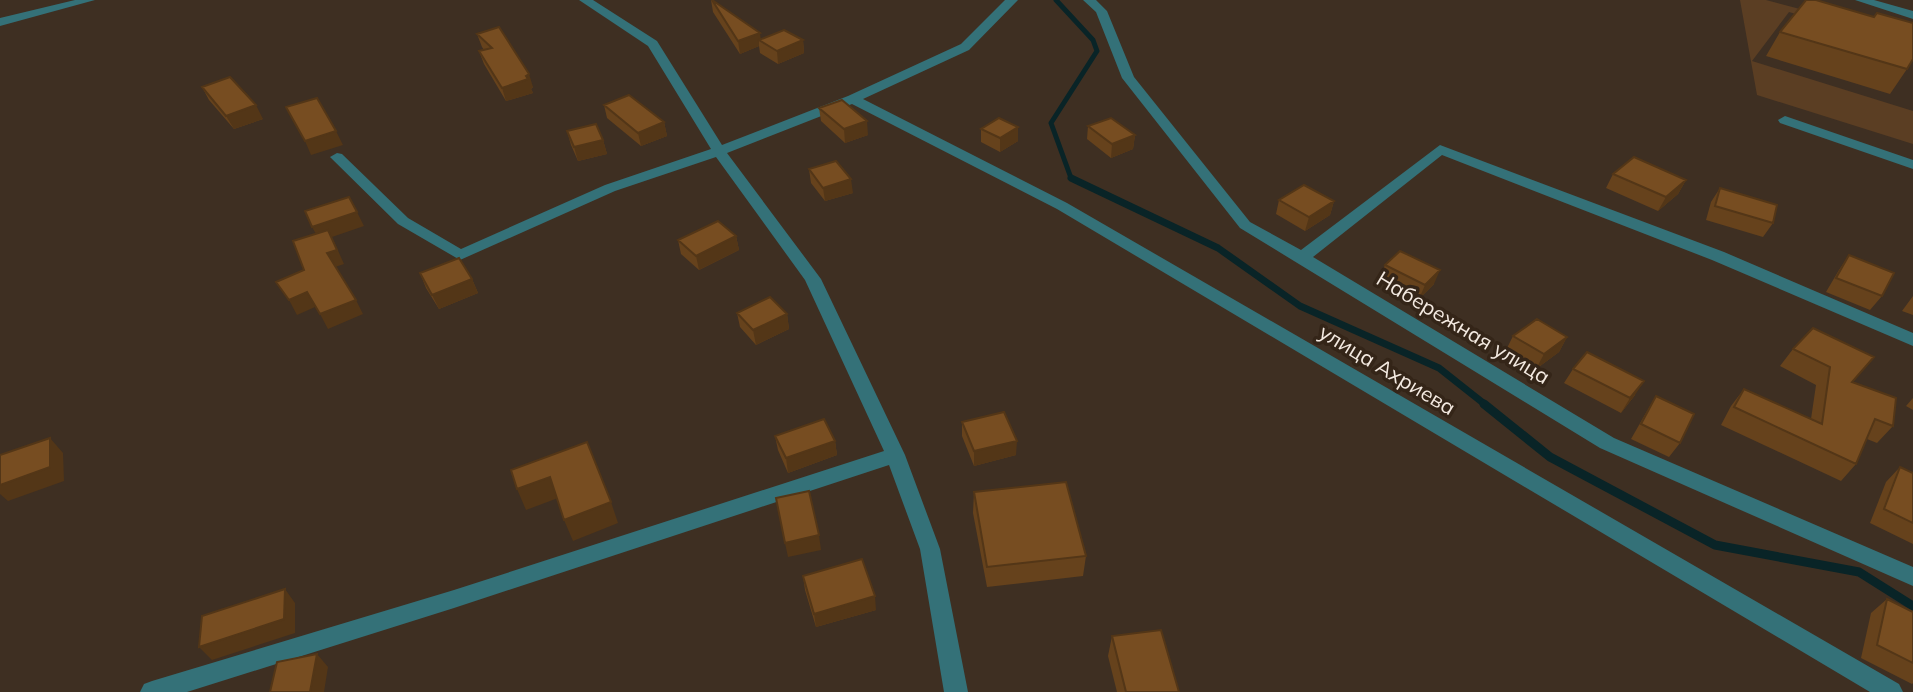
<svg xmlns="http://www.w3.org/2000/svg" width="1913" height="692" font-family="Mulish,sans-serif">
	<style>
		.green { fill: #5b3e23 }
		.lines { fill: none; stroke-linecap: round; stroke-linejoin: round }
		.stream-far2 { stroke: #092427; stroke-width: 5 }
		.stream-far1 { stroke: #092427; stroke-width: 7 }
		.stream { stroke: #092427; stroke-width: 9 }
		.minor { fill: #347178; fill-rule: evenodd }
		.wall { fill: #66421c }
		.shaded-wall { fill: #533617 }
		.building { fill: #774d21; stroke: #533617; stroke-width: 2 }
		.labels { text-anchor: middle; stroke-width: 7; stroke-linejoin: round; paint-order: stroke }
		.street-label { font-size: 21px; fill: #f4eae1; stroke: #342518 }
	</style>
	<rect width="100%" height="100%" fill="#3e2f22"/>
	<!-- green -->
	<path class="green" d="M1740,0H1766L1853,23L1847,29L1789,12L1752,61L1913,111V144L1757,95Z"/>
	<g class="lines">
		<!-- stream-far2 -->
		<path class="stream-far2" d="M1056,0L1093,40L1097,51L1051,123L1071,178L1075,180"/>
		<!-- stream-far1 -->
		<path class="stream-far1" d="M1071,178L1218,248L1300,306L1439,368L1487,406"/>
		<!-- stream -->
		<path class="stream" d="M1484,404L1550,457L1715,545L1859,572L1913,606"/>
		<!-- minor -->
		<path class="minor" d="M75,0H95L0,26V18Z
			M579,0H593L657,41L722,145L848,96L961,44L1005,0H1018L969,50L863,99L1067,203L1899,684L1903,692H1870L1057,209L852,104L727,153L821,279L905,455L940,549L968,692H944L920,549L889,465L454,608L187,692H140L144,684L152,681L454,590L884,451L805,280L716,157L615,191L460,260L398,224L330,157L337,153L342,154L408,218L461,249L605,185L711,149L648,46Z
			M1083,0H1096L1107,11L1134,77L1250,222L1301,250L1440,145L1724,252L1913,333V346L1712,260L1442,155L1313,257L1614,438L1913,567V586L1600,448L1240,228L1122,78L1096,12Z
			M1855,0H1874L1913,11V19Z
			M1785,116L1913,160V169L1780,123L1778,120Z"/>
	</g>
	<!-- wall -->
	<path class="wall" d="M711,0L761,39L803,40L804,53L778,64L760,53L759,46L740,54L713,12Z
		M1780,32L1907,69L1890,94L1766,56Z
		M477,34L533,87L531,89L533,93L506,101L484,64L479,51L484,50L482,47Z
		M202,87L263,119L234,129L209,100Z
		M604,105L664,122L667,136L641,146L607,118Z
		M819,108L868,135L845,143L821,121Z
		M1088,126L1135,135L1133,149L1111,158L1087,139Z
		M1018,127V141L1000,152L981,142V129Z
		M567,131L603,140L607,154L578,161L571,145Z
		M809,169L853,193L825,201L811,183Z
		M1613,174L1686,180L1678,194L1658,211L1606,188Z
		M1720,188L1773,223L1763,237L1706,220L1711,202Z
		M1279,200L1334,201L1330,215L1305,231L1276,214Z
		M736,236L739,250L699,270L681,254L678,240Z
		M1849,255L1882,296L1870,310L1826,292L1839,270Z
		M1385,265L1434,284L1419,299L1379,279Z
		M420,273L472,279L478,293L439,309L426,288Z
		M1913,296V315L1902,311Z
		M737,313L787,314L789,329L756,345L740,327Z
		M1813,328L1852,383L1893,426L1877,443L1867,439L1856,464L1841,481L1721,425L1731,406L1744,389L1811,419L1816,385L1780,366L1793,349Z
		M1513,336L1567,337L1559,352L1536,369L1506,350Z
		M1573,369L1635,395L1621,413L1564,383Z
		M1656,396L1680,443L1669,457L1631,439L1647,411Z
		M1913,398V410L1906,406Z
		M962,422L1016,455L974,466L962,436Z
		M775,436L835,441L837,455L788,473L778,450Z
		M1900,467L1913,473V544L1870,523L1886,482Z
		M974,492L1086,556L1083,576L987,587L973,513Z
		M803,576L876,610L816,627L805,590Z
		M1887,599L1913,612V683L1912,684L1861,658L1871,613Z
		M1112,636L1179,692H1117L1108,656Z"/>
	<!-- shaded-wall -->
	<path class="shaded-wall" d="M760,33L761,42L759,40V46L740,54L738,41Z
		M803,40L804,53L778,64L777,51Z
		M529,74L533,87L531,89L533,93L506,101L502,88L526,76Z
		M256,105L263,119L234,129L226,116Z
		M867,121L868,135L845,143L844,129Z
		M664,122L667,136L641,146L638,133Z
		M1018,127V141L1000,152V138Z
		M336,131L343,145L311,155L305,141Z
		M1135,135L1133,149L1111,158L1112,144Z
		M603,140L607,154L578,161L574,147Z
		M851,179L853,193L825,201L823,188Z
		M1686,180L1678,194L1658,211L1666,197Z
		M1334,201L1330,215L1305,231L1309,217Z
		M357,212L364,226L332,237L344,264L335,267L312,227Z
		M736,236L739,250L699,270L696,256Z
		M1440,270L1434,284L1419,299L1425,285Z
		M472,279L478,293L439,309L432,295Z
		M307,292L315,307L297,315L289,300Z
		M356,300L363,314L328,329L320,314Z
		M787,314L789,329L756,345L753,330Z
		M1567,337L1559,352L1536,369L1544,354Z
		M1644,381L1635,395L1621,413L1630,398Z
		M50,438L63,453L64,481L8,501L0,494V485Z
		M835,441L837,455L788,473L786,458Z
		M1017,441L1016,455L974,466V451Z
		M550,477L558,498L526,510L517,489Z
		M611,502L618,523L573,541L564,520Z
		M819,535L821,550L788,557L785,543Z
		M285,589L295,603V633L212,660L199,647Z
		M875,596L876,610L816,627L814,614Z
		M317,654L328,667L324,692H310Z"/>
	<!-- building -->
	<path class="building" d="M712,0L760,33L738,41Z
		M1806,0H1816L1874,17L1877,13L1913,23V59L1907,69L1780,32Z
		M499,27L529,74L526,76L528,79L502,88L479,51L492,48L477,34Z
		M784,30L803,40L777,51L759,40Z
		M230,77L256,105L226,116L202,87Z
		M629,95L664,122L638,133L604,105Z
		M317,98L336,131L305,141L286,107Z
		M842,100L867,121L844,129L819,108Z
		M999,118L1018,127L1000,138L981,129Z
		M1111,118L1135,135L1112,144L1088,126Z
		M596,124L603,140L574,147L567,131Z
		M1634,157L1686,180L1666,197L1613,174Z
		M836,161L851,179L823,188L809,169Z
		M1304,185L1334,201L1309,217L1279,200Z
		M1720,188L1777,205L1773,223L1715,206Z
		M349,197L357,212L312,227L305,211Z
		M718,221L736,236L696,256L678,240Z
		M328,230L337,250L327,253L356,300L320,314L307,292L289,300L276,282L304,270L293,241Z
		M1400,251L1440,270L1425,285L1385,265Z
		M1849,255L1894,273L1882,296L1836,278Z
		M459,258L472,279L432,295L420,273Z
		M770,297L787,314L753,330L737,313Z
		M1537,319L1567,337L1544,354L1513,336Z
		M1813,328L1874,357L1852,382L1896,398L1893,426L1875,419L1856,464L1734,407L1744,389L1822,424L1830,367L1793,349Z
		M1587,352L1644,381L1630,398L1573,369Z
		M1656,396L1694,414L1680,443L1641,424Z
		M1004,412L1017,441L974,451L962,422Z
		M824,419L835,441L786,458L775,436Z
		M50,438V467L0,485V455Z
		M587,442L611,502L564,520L550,477L517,489L511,470Z
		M1900,467L1913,473V523L1884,509Z
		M1066,482L1086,556L987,567L974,492Z
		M809,491L819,535L785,543L776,498Z
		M862,559L875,596L814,614L803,576Z
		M285,589L284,619L199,647L202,616Z
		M1887,599L1913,612V663L1877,645Z
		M1161,630L1179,692H1126L1112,636Z
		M317,654L310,692H270L277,662Z"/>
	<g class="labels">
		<!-- street labels -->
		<g class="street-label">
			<text transform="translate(1463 328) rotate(31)" y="7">Набережная улица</text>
			<text transform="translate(1387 370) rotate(31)" y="7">улица Ахриева</text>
		</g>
	</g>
</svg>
